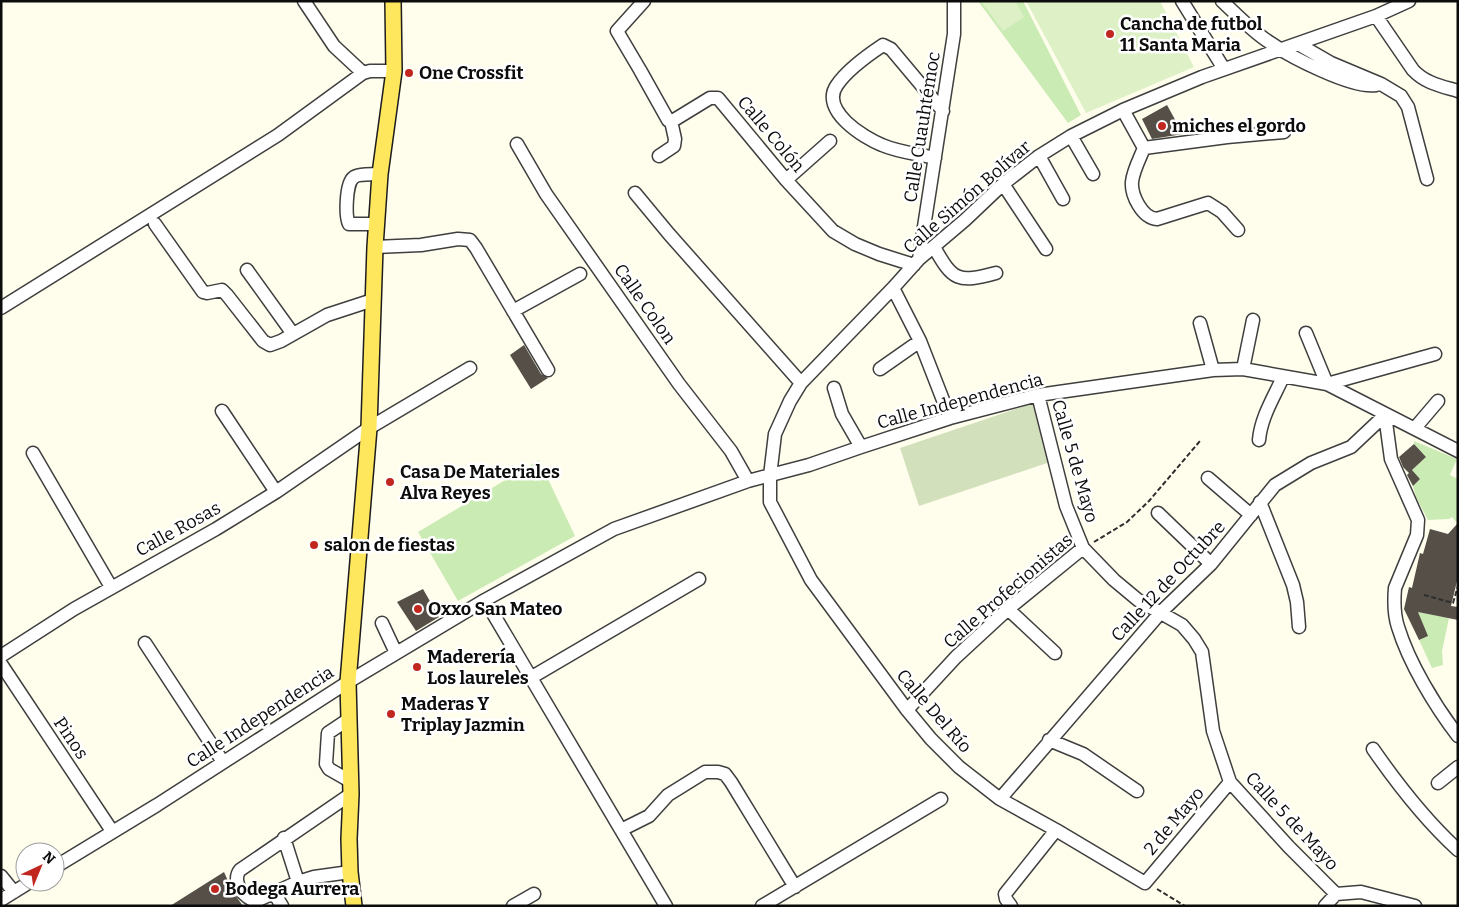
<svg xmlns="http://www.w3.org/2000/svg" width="1459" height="907" font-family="Bitter,serif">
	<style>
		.green { fill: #cbebb4 }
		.cemetery { fill: #d2e1bc }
		.pitch { fill: #def1c6 }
		.building { fill: #554f48 }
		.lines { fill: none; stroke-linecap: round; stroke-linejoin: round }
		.minor-casing { stroke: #3f3f3f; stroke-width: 15 }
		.major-casing { stroke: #1d1d1d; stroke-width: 18 }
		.path { stroke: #2e2e2e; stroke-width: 2; stroke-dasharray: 5 2.5; stroke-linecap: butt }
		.minor { stroke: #fff; stroke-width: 12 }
		.major { stroke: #fee65d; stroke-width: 15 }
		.poi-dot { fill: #c1271f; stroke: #fff; stroke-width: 2 }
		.labels { text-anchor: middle; stroke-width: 5; stroke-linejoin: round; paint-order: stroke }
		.poi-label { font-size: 18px; font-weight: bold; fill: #0c0c0c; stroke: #fff; text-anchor: start }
		.street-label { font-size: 18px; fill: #0c0c0c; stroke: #fff }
	</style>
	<rect width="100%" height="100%" fill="#fffdec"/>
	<!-- green -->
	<path class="green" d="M978,1H1023L1081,115L1068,123Z
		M1414,441L1457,459L1450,475L1458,479V520L1456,522L1452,517L1449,519L1428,520L1416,497L1413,486L1420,479L1412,470L1426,457L1414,444Z
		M539,460L575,536L458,601L418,532Z
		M1404,609L1449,618L1442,651L1443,665L1432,668L1419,640L1428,636L1407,615Z"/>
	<!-- cemetery -->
	<path class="cemetery" d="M1034,403L1053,461L919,506L900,448Z"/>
	<!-- pitch -->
	<path class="pitch" d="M981,1H1015L1024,17L1003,31Z
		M1026,1H1160L1194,67L1086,113Z"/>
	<!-- building -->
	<path class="building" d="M1167,105L1183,134L1152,139L1142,119Z
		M524,345L541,374L548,378L531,389L510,355Z
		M1414,444L1426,457L1412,470L1420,479L1413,486L1407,475L1409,473L1403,467L1399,457Z
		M1458,523V577L1451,606L1458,607V620L1418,612L1428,636L1419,640L1404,609L1409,587L1412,588L1420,553L1423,554L1430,529L1448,534Z
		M423,589L439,617L416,631L397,602Z
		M224,872L233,892L243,906H170Z"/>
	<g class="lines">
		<defs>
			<path id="minor" d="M304,1L334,46L363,73L370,71H394
				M644,1L617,31L640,70L668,120H674L710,98H718L786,180L833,231L855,244L879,254L914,265
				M1182,1L1224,69
				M1222,1C1237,15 1252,31 1269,42C1289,56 1352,89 1376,85
				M1376,16L1413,70C1425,83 1441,86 1458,91
				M1298,44L1331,63L1381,84L1401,96L1408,107L1427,179
				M1123,110L1144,148
				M1071,136L1093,174
				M517,144L546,194L679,384L731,451L748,481
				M1144,148C1140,158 1133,171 1132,182C1131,195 1142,218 1157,219L1208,203L1222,212L1238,230
				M1144,148L1227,137L1284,132
				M659,156L674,146L675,139L671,121
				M1039,156L1063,199
				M935,158C918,154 898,152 882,145C864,138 819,110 837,85C847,70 868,55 883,45L891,49L943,111
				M786,180L830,141
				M1003,184L1046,249
				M635,193L669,234L801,383
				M155,224L203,292L207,293L222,290L227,295L263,341L270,345L281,341L327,315L373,300
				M377,224H349C345,216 346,184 353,178C358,173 373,175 380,174
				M375,247L421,245L458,239L470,240L476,248L548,370
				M934,247C953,281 958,283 996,273
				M919,259L954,34V1
				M247,270L293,334
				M893,288L920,341L950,418
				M1,308L278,135L363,73
				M513,311L580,274
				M1200,323L1213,370
				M1306,333L1327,384L1435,354
				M880,369L920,341
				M1243,369L1253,320
				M834,388L842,414L861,447
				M1038,395L1066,506L1083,548L1114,580L1138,600L1182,625L1194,639L1202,652L1213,731L1230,782L1289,847L1336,894L1361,892L1415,906
				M222,411L276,492
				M1385,415L1391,459L1418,520L1417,535L1395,588C1394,600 1394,615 1398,627C1409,663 1435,706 1458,736
				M1415,428L1438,401
				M1259,440C1261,417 1274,397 1283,377
				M33,453L111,587
				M1208,478L1251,515
				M1260,502L1293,585L1297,602L1299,627
				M1158,513L1211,564
				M485,600L666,906
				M1008,609L1055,653
				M382,623L396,653
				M145,643L223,762
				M1,656L74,609L216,529L276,492L369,428L470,368
				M1,664L112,831
				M532,677L699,579
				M907,710L956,657L1008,609L1083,548
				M349,719L328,733L326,764L329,769L350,781
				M1049,740L1083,754L1137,791
				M1373,749C1398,785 1425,820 1458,850
				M1230,782L1145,883L1056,830L1000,799L959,767L931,739L907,710L811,580L770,502V476L775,434L790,401L801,383L893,288L919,259L965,220L1003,184L1039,156L1071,136L1123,110L1202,77L1376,16L1409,1
				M1438,783L1458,767
				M1000,799L1161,612L1211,564L1275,485L1311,463L1351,447L1385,415
				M621,830L649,816L668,795L705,772H718L725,774L731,782L795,887
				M284,838L298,882
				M55,867L157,805L348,682L485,600L614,529L748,481L809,465L861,447L950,418L1038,395L1213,370L1243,369L1327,384L1458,451
				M350,872L314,877L298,882L256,901C244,899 231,881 240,870L351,794
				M1,876L14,892
				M274,893L282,906
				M1,900L30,882
				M513,906L534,894
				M762,906L941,799
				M1011,906L1006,899L1005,894L1056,830
				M1325,906L1336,894"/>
			<path id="major" d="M354,906L350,872L349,839L351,794L348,682L369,428L375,247L380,174L394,71L393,1"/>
		</defs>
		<!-- minor casing -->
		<use href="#minor" class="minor-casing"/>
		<!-- major casing -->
		<use href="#major" class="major-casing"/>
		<!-- path -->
		<path class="path" d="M1094,542L1127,522L1149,501L1200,441
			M1424,595L1453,603L1458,586
			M1157,889L1185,906"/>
		<!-- minor -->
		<use href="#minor" class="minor"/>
		<!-- major -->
		<use href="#major" class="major"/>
	</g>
	<!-- markers -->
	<g class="poi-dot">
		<circle cx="1110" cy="34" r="5"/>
		<circle cx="409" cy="73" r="5"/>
		<circle cx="1162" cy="126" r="5"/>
		<circle cx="390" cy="482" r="5"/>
		<circle cx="314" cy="545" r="5"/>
		<circle cx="418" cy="609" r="5"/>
		<circle cx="417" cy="667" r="5"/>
		<circle cx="391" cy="714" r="5"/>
		<circle cx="215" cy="889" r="5"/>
	</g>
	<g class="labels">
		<!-- poi labels -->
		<g class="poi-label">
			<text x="1120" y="30">Cancha de futbol<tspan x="1120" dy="21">11 Santa Maria</tspan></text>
			<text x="419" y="79">One Crossfit</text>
			<text x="1172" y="132">miches el gordo</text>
			<text x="400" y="478">Casa De Materiales<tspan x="400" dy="21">Alva Reyes</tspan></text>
			<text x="324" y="551">salon de fiestas</text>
			<text x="428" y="615">Oxxo San Mateo</text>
			<text x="427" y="663">Maderería<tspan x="427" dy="21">Los laureles</tspan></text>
			<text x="401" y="710">Maderas Y<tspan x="401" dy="21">Triplay Jazmin</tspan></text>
			<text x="225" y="895">Bodega Aurrera</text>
		</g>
		<!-- street labels -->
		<g class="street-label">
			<text transform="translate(922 127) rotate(-81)" y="6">Calle Cuauhtémoc</text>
			<text transform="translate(771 134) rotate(50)" y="6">Calle Colón</text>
			<text transform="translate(967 197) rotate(-41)" y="6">Calle Simón Bolívar</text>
			<text transform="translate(645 304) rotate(55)" y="6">Calle Colon</text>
			<text transform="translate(960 401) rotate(-15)" y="6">Calle Independencia</text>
			<text transform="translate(1075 461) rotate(74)" y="6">Calle 5 de Mayo</text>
			<text transform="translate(178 529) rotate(-29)" y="6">Calle Rosas</text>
			<text transform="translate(1168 581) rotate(-47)" y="6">Calle 12 de Octubre</text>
			<text transform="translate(1008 591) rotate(-41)" y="6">Calle Profecionistas</text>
			<text transform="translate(934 711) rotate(49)" y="6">Calle Del Río</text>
			<text transform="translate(260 717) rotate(-33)" y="6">Calle Independencia</text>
			<text transform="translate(71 738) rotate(56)" y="6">Pinos</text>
			<text transform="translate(1174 821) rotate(-50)" y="6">2 de Mayo</text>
			<text transform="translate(1292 821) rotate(47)" y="6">Calle 5 de Mayo</text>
		</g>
	</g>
	<!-- border -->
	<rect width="1459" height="907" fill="none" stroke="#0c0c0c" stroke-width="5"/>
	<!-- north arrow -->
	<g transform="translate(40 867) rotate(44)"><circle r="24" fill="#ffffff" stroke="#9e9e9e"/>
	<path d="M0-4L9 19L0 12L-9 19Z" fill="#c1271f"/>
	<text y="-8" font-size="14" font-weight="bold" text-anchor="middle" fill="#0c0c0c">N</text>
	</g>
</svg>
